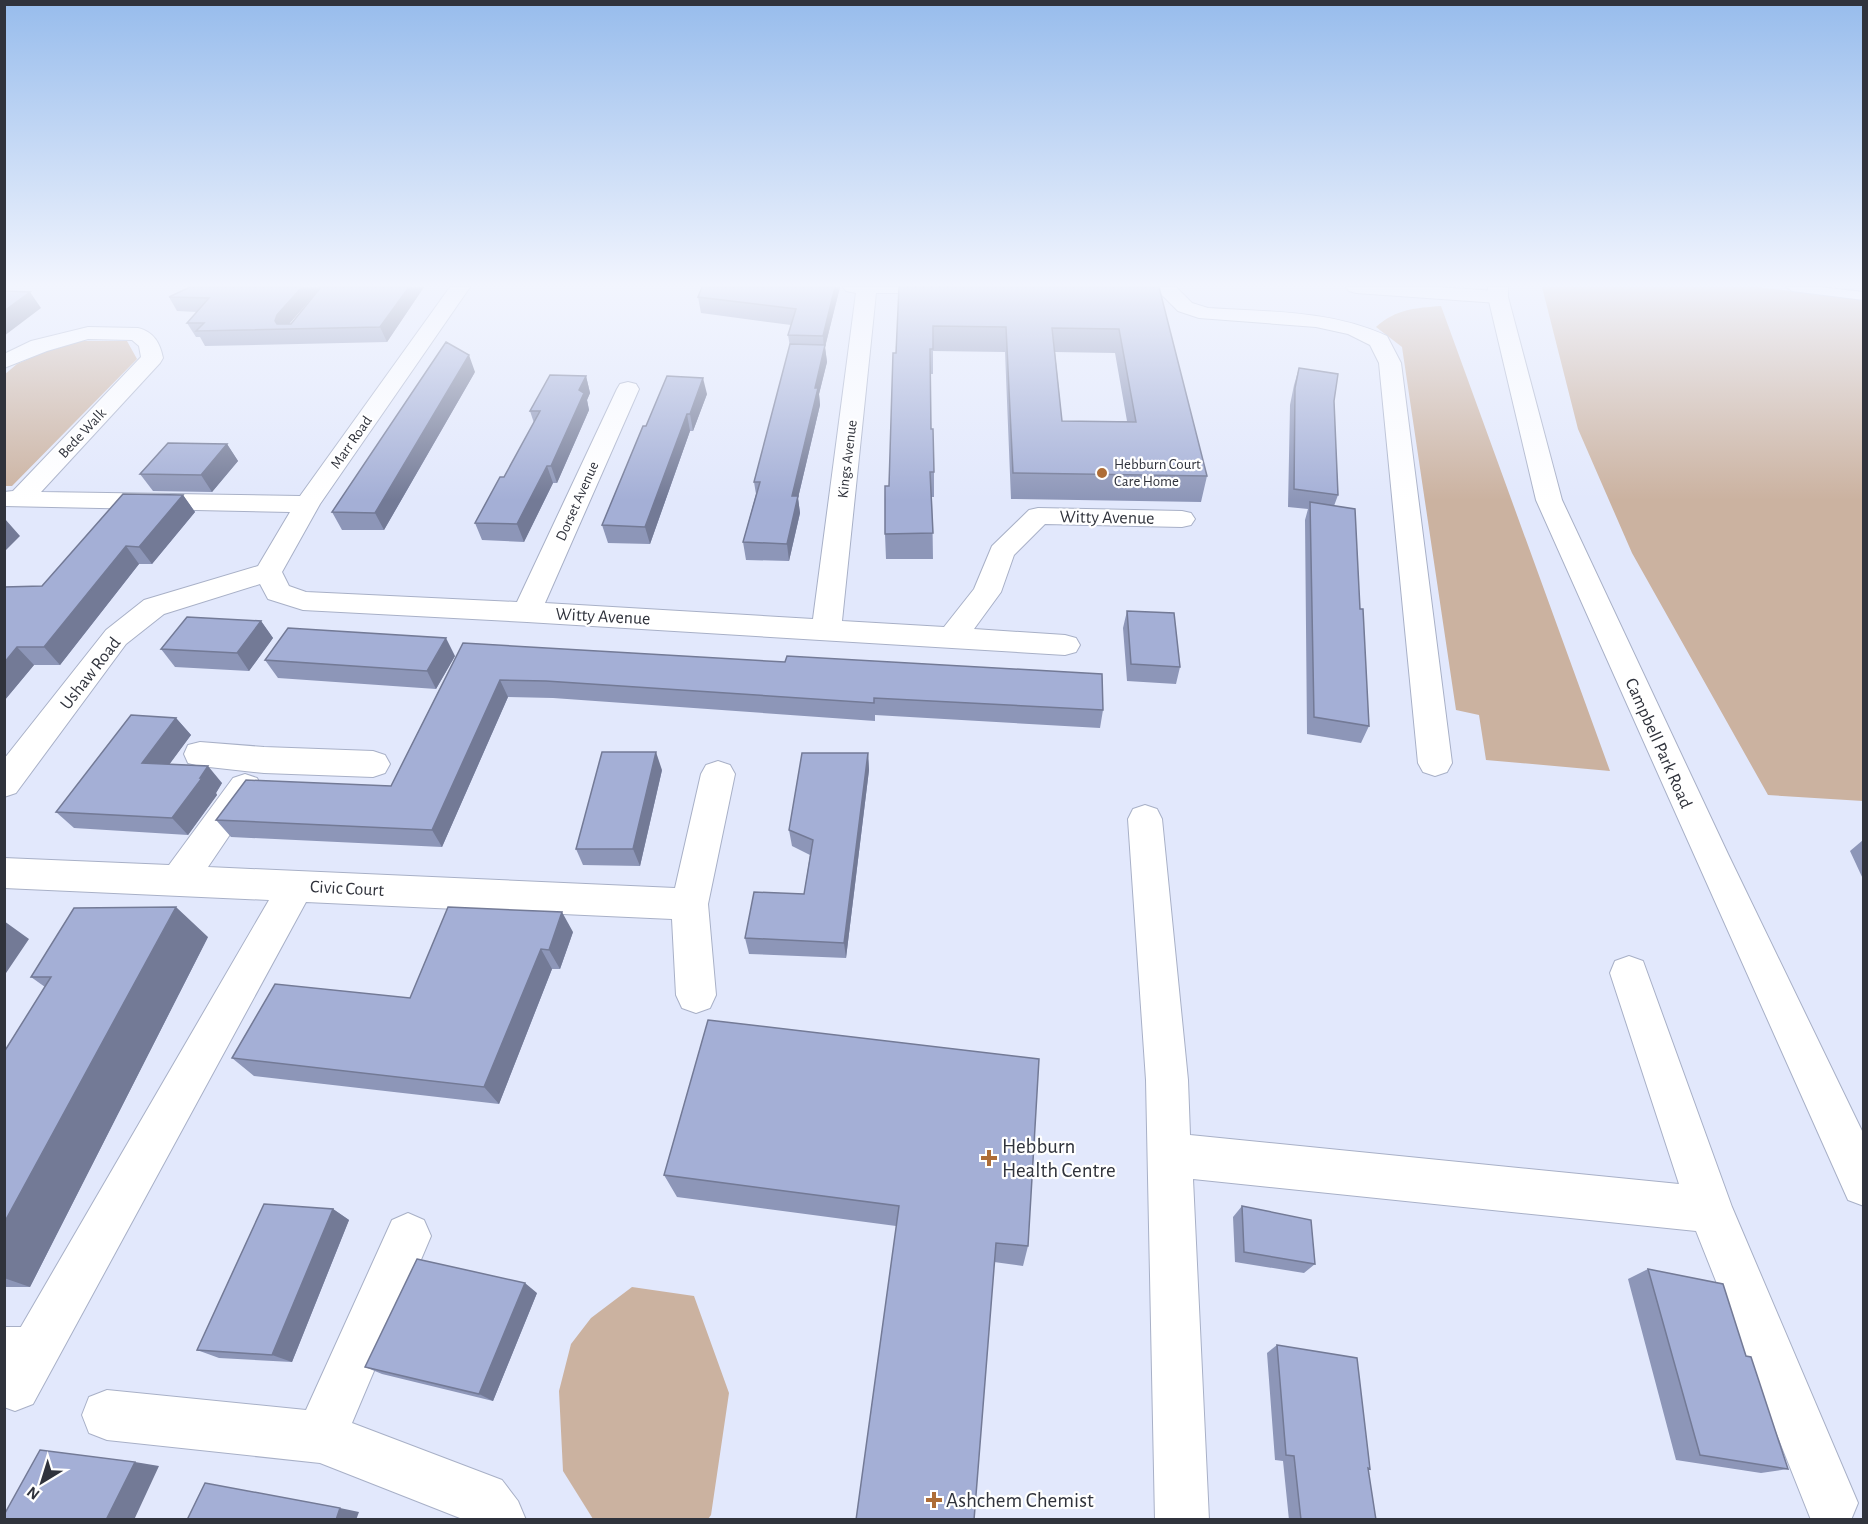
<svg xmlns="http://www.w3.org/2000/svg" width="1868" height="1524" font-family="'Alegreya Sans',sans-serif">
	<style>
		.green { fill: #cbb2a0 }
		.lines { fill: none; stroke-linecap: round; stroke-linejoin: round }
		.lane-casing { stroke: #a8b0c7; stroke-width: 2 }
		.street-casing { stroke: #a8b0c7; stroke-width: 2 }
		.secondary-casing { stroke: #a8b0c7; stroke-width: 2 }
		.lane { fill: #fff; fill-rule: evenodd }
		.street { fill: #fff; fill-rule: evenodd }
		.secondary { fill: #fff; fill-rule: evenodd }
		.wall { fill: #8d96b8; fill-rule: evenodd }
		.shaded-wall { fill: #737a96 }
		.building { fill: #a4afd6; stroke: #737a96; stroke-width: 1.5; fill-rule: evenodd }
		.poi-dot { fill: #ae6d37; stroke: #fff; stroke-width: 2 }
		.labels { text-anchor: middle; stroke-width: 4.5; stroke-linejoin: round; paint-order: stroke }
		.far-street-label { font-size: 15px; fill: #30333c; stroke: #fff }
		.far-poi-label { font-size: 15px; fill: #30333c; stroke: #fff; text-anchor: start }
		.street-label { font-size: 18px; fill: #30333c; stroke: #fff }
		.near-poi-label { font-size: 21px; fill: #30333c; stroke: #fff; text-anchor: start }
	</style>
	<rect width="100%" height="100%" fill="#e2e8fc"/>
	<!-- green -->
	<path class="green" d="M1542,287H1758L1863,300V801L1768,795L1632,553L1578,429Z
		M1441,306L1610,771L1486,760L1479,715L1456,710L1402,347L1376,327C1396,309 1415,308 1441,306Z
		M70,341H127L137,359L12,486H5L4,375L17,364Z
		M632,1287L694,1296L729,1393L711,1515L708,1519H593L563,1471L559,1391L571,1344L591,1318Z"/>
	<g class="lines">
		<defs>
			<path id="lane" d="M1786,287H1819L1864,292V300L1792,291Z
				M4,1327H38L49,1332L54,1343L49,1354L38,1359H4Z"/>
			<path id="street" d="M450,287H470L320,504L282,572L289,586L306,592L517,602L617,389L620,384L628,382L636,384L639,389L545,603L813,619L856,293L846,291L843,287H954L951,291L944,293H876L842,621L944,627L974,589L992,546L1029,510L1038,508L1182,511L1191,513L1195,519L1191,525L1182,527L1045,524L1014,555L1001,592L974,629L1065,635L1076,638L1080,645L1076,652L1065,655L527,622L303,610L268,599L260,584L164,614L126,644L16,793L4,797V759L106,630L144,600L258,566L290,512L4,506V492L13,491L141,357L139,346L132,340L88,339L47,351L4,368V354L31,341L88,327L138,328C154,332 160,343 163,358L160,363L41,492L300,496Z
				M1157,287H1176L1192,303L1208,308C1269,312 1330,310 1387,336L1401,363L1452,763L1447,772L1435,776L1423,772L1418,763L1379,363L1370,345L1348,334L1316,327L1199,318L1178,311L1159,292Z
				M1346,287H1435L1498,291L1505,293L1508,297L1505,301L1498,303L1356,293L1349,291Z
				M200,742L264,747L373,751L385,755L390,764L385,773L373,777L264,773L200,766L188,763L184,754L188,745Z
				M718,761L730,765L735,774L708,904L716,995L710,1008L696,1013L682,1008L676,995L672,919L306,902L33,1404L15,1411L4,1407V1356L269,900L4,888V858L169,865L233,778L245,774L257,778L262,787L208,867L675,888L701,774L706,765Z
				M1145,805L1157,809L1162,819L1188,1080L1190,1135L1679,1184L1610,973L1615,961L1629,956L1643,961L1732,1207L1858,1503L1851,1520H1811L1696,1231L1193,1179L1209,1520H1155L1146,1080L1128,819L1133,809Z
				M408,1213L424,1220L431,1236L352,1423L502,1480L518,1501L526,1520H465L320,1463L107,1440L89,1433L82,1415L89,1397L107,1390L306,1410L392,1220Z"/>
			<path id="secondary" d="M1488,287H1508V297L1562,500L1728,854L1864,1135V1206L1848,1200L1536,500L1488,297Z"/>
		</defs>
		<!-- lane casing -->
		<use href="#lane" class="lane-casing"/>
		<!-- street casing -->
		<use href="#street" class="street-casing"/>
		<!-- secondary casing -->
		<use href="#secondary" class="secondary-casing"/>
		<!-- lane -->
		<use href="#lane" class="lane"/>
		<!-- street -->
		<use href="#street" class="street"/>
		<!-- secondary -->
		<use href="#secondary" class="secondary"/>
	</g>
	<!-- wall -->
	<path class="wall" d="M190,287H424L387,342L205,346L200,337H196L187,323L197,312L177,311L169,297ZM319,289L291,324H289Z
		M702,287H840L825,347L827,362L819,394L820,405L798,498L800,513L789,561L746,560L743,542L756,494L754,482L790,347L788,335L791,325L701,313L698,297Z
		M899,287H1159L1207,476L1201,502L1011,499L1005,352L933,351V374H930L931,429L934,472V497H932L933,559H886L885,534L889,486L896,353ZM1055,352L1115,353L1127,421H1062Z
		M1299,368L1334,401L1338,495L1334,506L1360,609L1369,726L1361,743L1307,734L1305,520L1308,509L1288,507L1290,405L1294,385Z
		M475,372L384,530H342L332,512Z
		M586,376L590,393L587,400L589,410L557,483H553L524,542L482,540L475,523L504,477L534,423L530,411Z
		M707,394L693,431H690L650,544L608,543L602,525L646,426Z
		M227,444L238,461L212,492L153,491L140,474Z
		M183,495L195,512L152,564H139L60,665H34L4,701V587L42,586Z
		M1127,611L1180,667L1176,684L1127,681L1123,628Z
		M261,621L273,638L249,671L175,667L161,649Z
		M463,643L1103,710L1100,728L875,715V721L553,698L508,697L442,847L231,837L216,820L391,786Z
		M455,656L436,689L278,678L265,660Z
		M176,718L191,735L169,764L222,783L216,793L217,795L188,835L74,828L56,812Z
		M868,753L869,770L846,958L749,954L745,938L804,894L810,855L792,846L789,830Z
		M662,770L640,866L583,865L576,849Z
		M1863,840V879L1850,851Z
		M573,932L560,969H552L499,1104L254,1076L232,1058L410,998Z
		M208,937L30,1287H4V1052L45,987L31,977Z
		M708,1020L1028,1246L1023,1266L994,1262L896,1226L677,1197L664,1175Z
		M1242,1206L1315,1264L1304,1273L1235,1262L1233,1217Z
		M333,1209L349,1220L292,1362L219,1358L197,1350Z
		M1648,1269L1746,1356L1788,1469L1761,1473L1676,1460L1628,1279Z
		M537,1293L493,1401L382,1374L365,1367Z
		M1277,1345L1370,1469H1368L1376,1520H1289L1283,1461L1275,1460L1267,1353Z"/>
	<!-- shaded-wall -->
	<path class="shaded-wall" d="M302,287H321L284,330L279,329L275,321L277,315Z
		M409,287H424L387,342L380,327Z
		M835,287H840L825,347L827,362L819,394L820,405L798,498L800,513L789,561L787,544L792,496L815,388L824,350L823,336Z
		M30,292L41,308L4,336V311Z
		M469,355L475,372L384,530L375,513Z
		M586,376L590,393L587,400L589,410L557,483L551,466L579,390Z
		M703,378L707,394L693,431L690,414Z
		M687,414L690,431L650,544L645,527Z
		M227,444L238,461L212,492L201,475Z
		M547,466L553,483L524,542L517,524Z
		M183,495L195,512L152,564L139,547Z
		M5,519L20,536L4,552Z
		M126,546L139,564L60,665L44,647Z
		M261,621L273,638L249,671L237,653Z
		M446,638L455,656L436,689L427,671Z
		M17,647L34,665L4,701V663Z
		M500,680L508,697L442,847L432,830Z
		M176,718L191,735L158,780L142,763Z
		M656,752L662,770L640,866L633,849Z
		M868,753L869,770L846,958L844,943Z
		M208,766L222,783L216,793L217,795L188,835L172,818Z
		M176,907L208,937L30,1287L4,1278V1223Z
		M562,912L573,932L560,969L549,950Z
		M4,921L29,939L4,976Z
		M541,949L552,969L499,1104L484,1087Z
		M333,1209L349,1220L292,1362L272,1355Z
		M525,1283L537,1293L493,1401L479,1394Z
		M135,1462L159,1466L134,1520H106Z
		M340,1508L359,1512L356,1520H336Z"/>
	<!-- building -->
	<path class="building" d="M190,287H302L277,315L275,321L277,324H291L321,287H409L380,327L196,331L204,323H187L209,298L169,297Z
		M702,287H835L823,336L788,335L796,309L698,297Z
		M899,287H1159L1207,476L1013,473L1006,327L933,326V349H930L931,429H933L934,472H930L933,533L885,534V486H889L893,353H896ZM1052,328L1119,329L1136,422L1062,421Z
		M4,291L30,292L4,311Z
		M446,342L469,355L375,513L332,512Z
		M790,344L825,345L815,388H818L792,496H798L787,544L743,542L760,482H754Z
		M1299,368L1338,374L1334,401L1338,495L1294,489L1295,388Z
		M550,375L586,376L579,390L584,393L551,466H547L517,524L475,523L500,477H504L540,411H530Z
		M667,376L703,378L690,414H687L645,527L602,525L643,426H646Z
		M168,443L227,444L201,475L140,474Z
		M123,494L183,495L139,547L126,546L44,647H17L4,663V587L42,586Z
		M1310,502L1355,509L1360,609H1363L1369,726L1314,717Z
		M1127,611L1174,613L1180,667L1131,664Z
		M187,617L261,621L237,653L161,649Z
		M288,628L446,638L427,671L265,660Z
		M463,643L785,662L787,656L1102,674L1103,710L874,698V703L546,681L500,680L432,830L216,820L246,780L391,786Z
		M131,715L176,718L142,763L208,766L200,778H202L172,818L56,812Z
		M602,752H656L633,849H576Z
		M802,753H868L844,943L745,938L754,892L804,894L813,840L789,830Z
		M176,907L4,1223V1052L51,977H31L74,908Z
		M448,907L562,912L549,950L541,949L484,1087L232,1058L275,984L410,998Z
		M708,1020L1039,1059L1028,1246L996,1243L974,1520H856L899,1206L664,1175Z
		M264,1204L333,1209L272,1355L197,1350Z
		M1242,1206L1311,1220L1315,1264L1244,1252Z
		M417,1259L525,1283L479,1394L365,1367Z
		M1648,1269L1723,1284L1746,1356L1751,1357L1788,1469L1700,1455Z
		M1277,1345L1357,1358L1370,1469L1368,1468L1376,1520H1301L1294,1456L1286,1455Z
		M40,1450L135,1462L106,1520H4V1515Z
		M205,1483L340,1508L336,1520H187Z"/>
	<!-- sky -->
	<linearGradient id="sky" x2="0" y2="1"><stop stop-color="#97bcec"/><stop offset="0.57" stop-color="#f2f5fe"/><stop offset="1" stop-color="#f2f5fe" stop-opacity="0"/></linearGradient>
	<rect width="1868" height="500" fill="url(#sky)"/>
	<!-- markers -->
	<g class="poi-dot">
		<circle cx="1102" cy="473" r="6"/>
		<path d="M986 1149h6v6h6v6h-6v6h-6v-6h-6v-6h6z"/>
		<path d="M931 1491h6v6h6v6h-6v6h-6v-6h-6v-6h6z"/>
	</g>
	<g class="labels">
		<!-- far-street labels -->
		<g class="far-street-label">
			<text transform="translate(82 433) rotate(-47)" y="5">Bede Walk</text>
			<text transform="translate(351 442) rotate(-55)" y="5">Marr Road</text>
			<text transform="translate(847 459) rotate(-83)" y="5">Kings Avenue</text>
			<text transform="translate(577 501) rotate(-66)" y="5">Dorset Avenue</text>
		</g>
		<!-- far-poi labels -->
		<g class="far-poi-label">
			<text x="1114" y="469">Hebburn Court<tspan x="1114" dy="17">Care Home</tspan></text>
		</g>
		<!-- street labels -->
		<g class="street-label">
			<text transform="translate(1107 517) rotate(1)" y="6">Witty Avenue</text>
			<text transform="translate(603 616) rotate(3)" y="6">Witty Avenue</text>
			<text transform="translate(90 673) rotate(-52)" y="6">Ushaw Road</text>
			<text transform="translate(1659 743) rotate(66)" y="6">Campbell Park Road</text>
			<text transform="translate(347 888) rotate(3)" y="6">Civic Court</text>
		</g>
		<!-- near-poi labels -->
		<g class="near-poi-label">
			<text x="1002" y="1153">Hebburn<tspan x="1002" dy="24">Health Centre</tspan></text>
			<text x="946" y="1507">Ashchem Chemist</text>
		</g>
	</g>
	<!-- border -->
	<rect width="1868" height="1524" fill="none" stroke="#30333c" stroke-width="12"/>
	<!-- north arrow -->
	<g transform="translate(42 1482) rotate(218)" stroke="#ffffff" stroke-width="4.5" paint-order="stroke">
	<path d="M0-4.5L10 22L0 15L-10 22Z" fill="#30333c"/>
	<text y="-9" font-size="16" font-weight="bold" text-anchor="middle" fill="#30333c">N</text>
	</g>
</svg>
